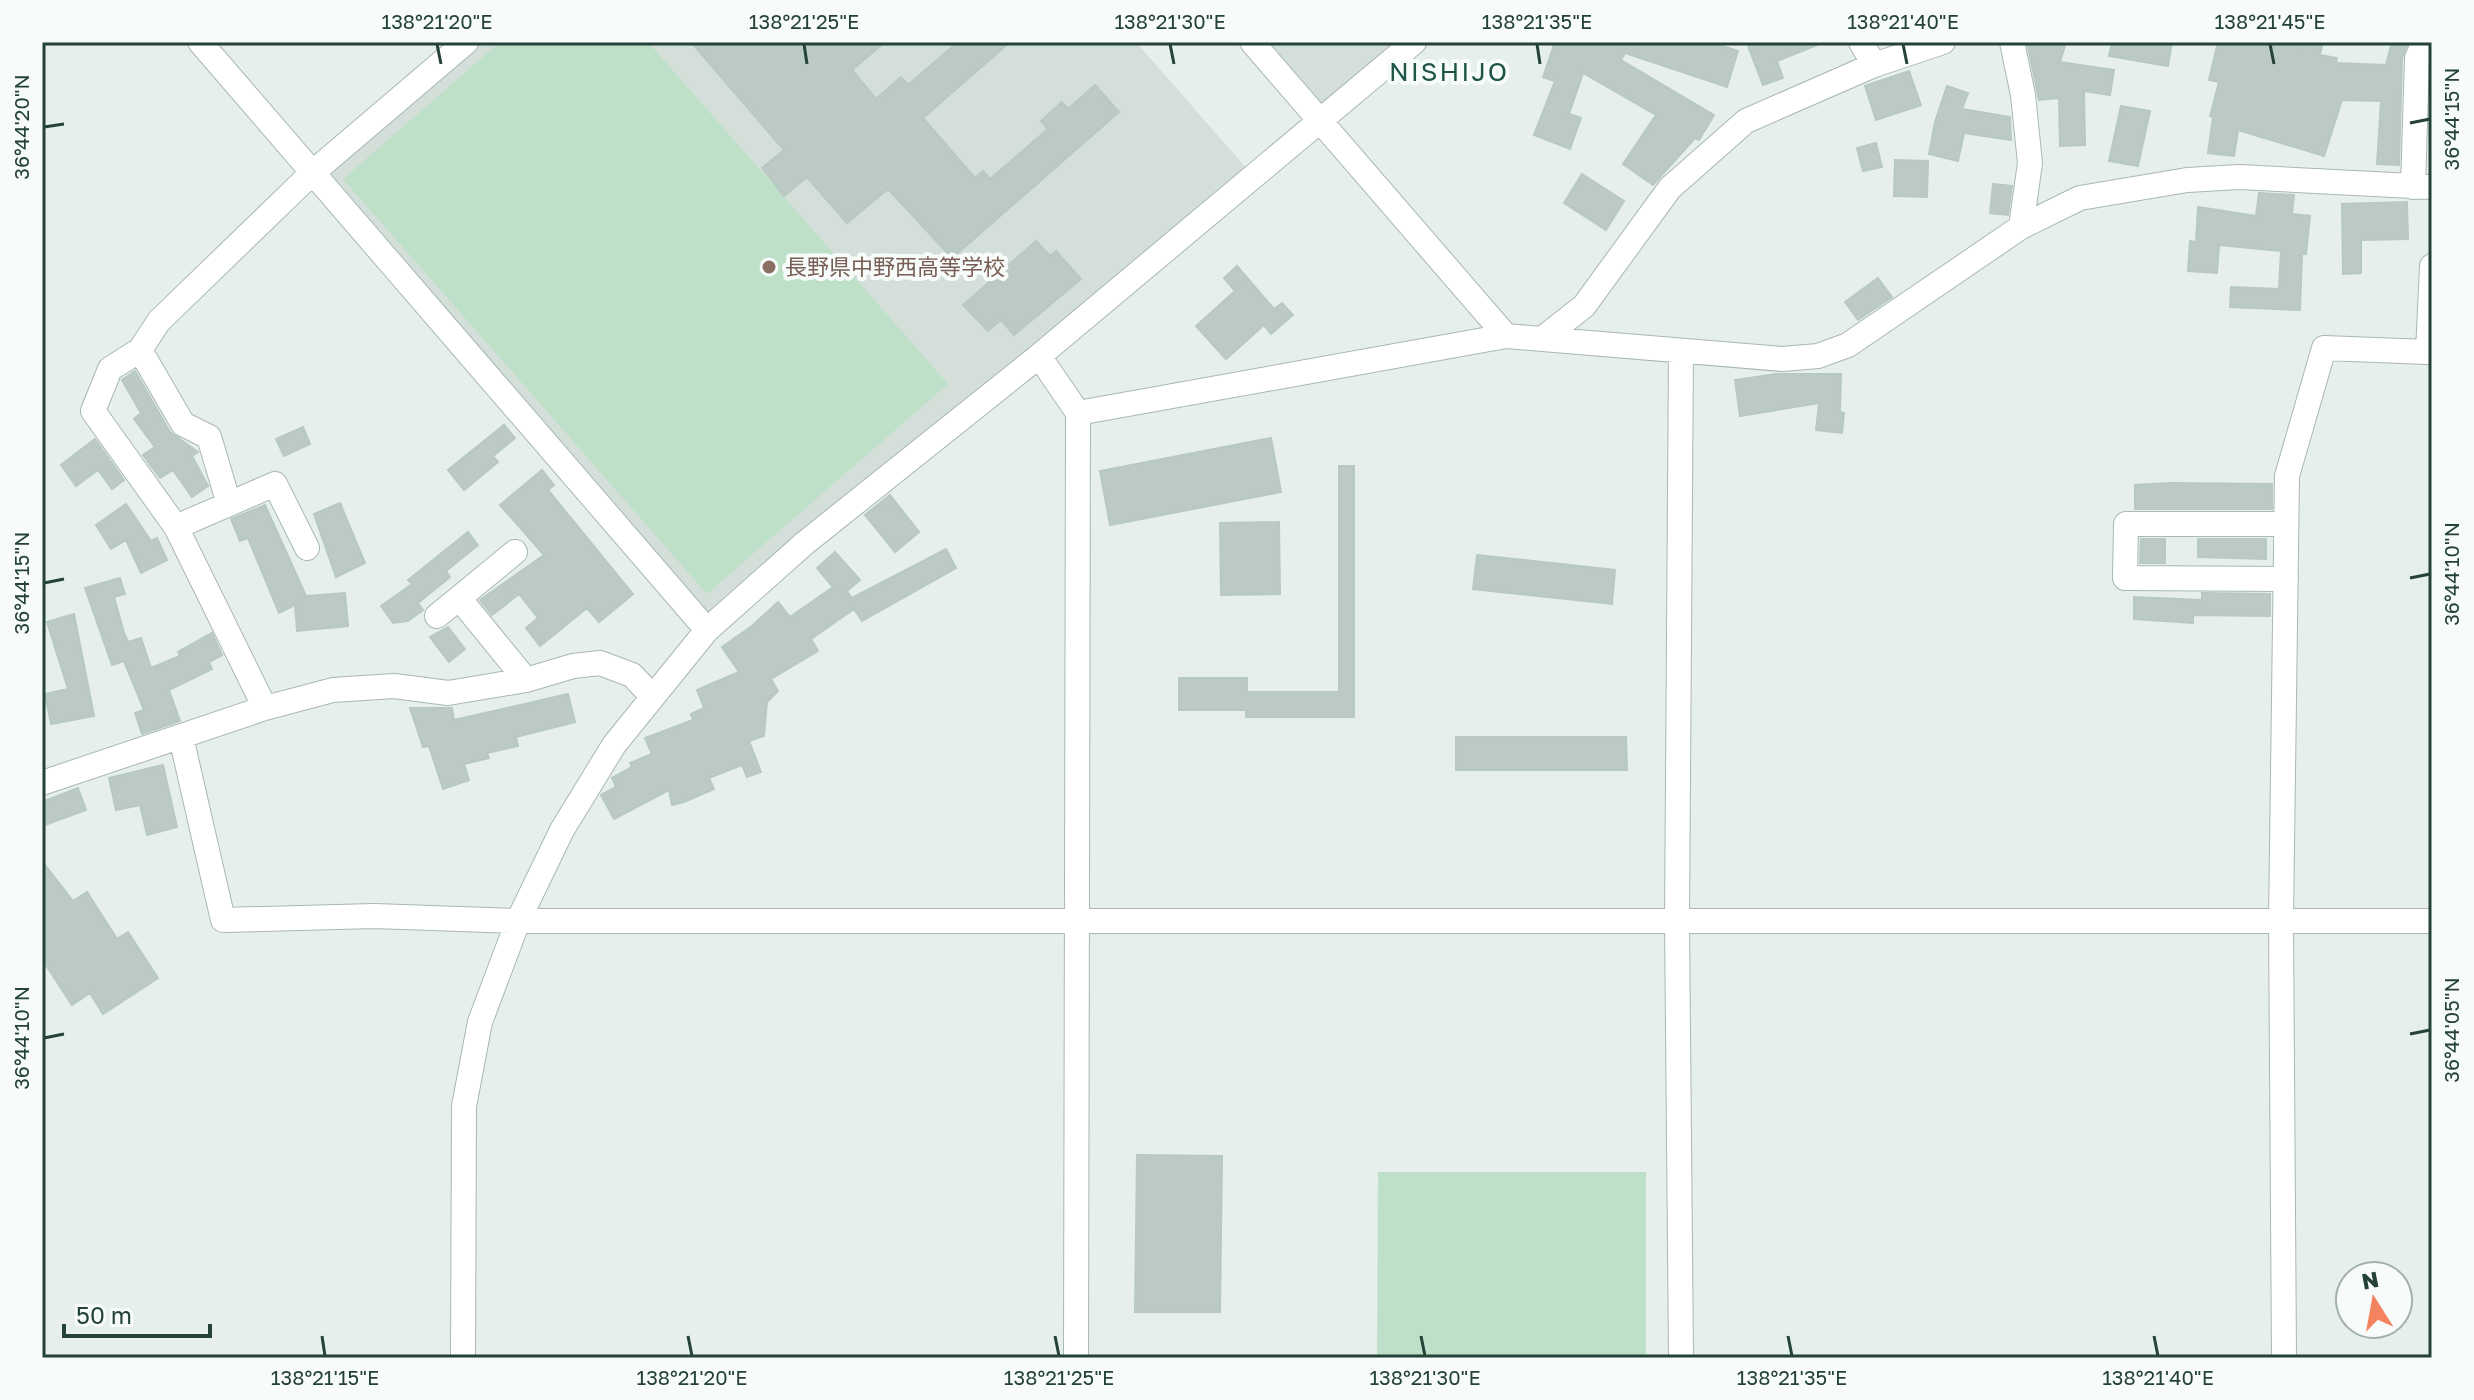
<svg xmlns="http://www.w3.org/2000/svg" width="2474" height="1400" font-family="'Golos Text','Noto Sans JP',sans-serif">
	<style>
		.built { fill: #d4dfda }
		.green { fill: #bfe0c8 }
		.building { fill: #bbcac4; stroke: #b8c9c2; stroke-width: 2 }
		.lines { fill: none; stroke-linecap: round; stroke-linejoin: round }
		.minor-casing { stroke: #a8b8b2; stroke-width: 26 }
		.minor { stroke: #fff; stroke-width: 24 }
		.ticks { fill: none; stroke: #24423a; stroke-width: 3 }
		.education-dot { fill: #8d6e63; stroke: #f7fbf9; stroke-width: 3 }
		.labels { text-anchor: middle; stroke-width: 8; stroke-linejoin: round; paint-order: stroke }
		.education-label { font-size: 22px; fill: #785e54; stroke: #f7fbf9; text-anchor: start }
		.quarter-label { font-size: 26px; letter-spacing: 2px; fill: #1f5548; stroke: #f7fbf9 }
		.neatline { fill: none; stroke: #24423a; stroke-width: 3 }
		.ticks-label { font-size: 20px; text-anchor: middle; fill: #24423a }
	</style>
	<rect width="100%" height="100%" fill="#e6efeb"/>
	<!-- built -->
	<path class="built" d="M466,42H1136L1255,178L707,630L311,174Z
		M1252,42H1414L1321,123Z"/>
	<!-- green -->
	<path class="green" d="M500,42H648L948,384L707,594L343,179Z
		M1378,1172H1646V1358H1377Z"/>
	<!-- building -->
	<path class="building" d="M691,42H885L852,70L876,99L901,77L908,85L958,42H1010L923,118L975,178L983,171L990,179L1048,129L1041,121L1062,102L1068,109L1095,85L1119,112L952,258L888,189L847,223L807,177L784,196L762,168L784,150Z
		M1555,42H1710L1738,51L1727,87L1625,53L1621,60L1714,115L1699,140L1695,138L1653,185L1623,164L1656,115L1583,73L1569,114L1581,118L1570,149L1534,135L1555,81L1543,77Z
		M1759,42H1822V43L1777,61L1783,78L1763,85L1748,46Z
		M2027,42H2066L2060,62L2114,70L2110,95L2084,91L2085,145L2060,146L2059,98L2039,100Z
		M2112,42H2172L2168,66L2109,56Z
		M2218,42H2278L2300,47L2302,42H2323L2320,55L2337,58L2336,63L2386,65L2392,42H2408L2402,58L2399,165L2377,164L2381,101L2342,100L2324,156L2238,130L2234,156L2208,153L2213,117L2210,116L2219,82L2209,80Z
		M1909,71L1921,105L1876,120L1865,86Z
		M1947,86L1968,93L1962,109L2010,117L2011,140L1964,133L1958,161L1929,154L1935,122Z
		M2121,106L2150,111L2138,166L2109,161Z
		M1876,143L1882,167L1863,171L1857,148Z
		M1895,160L1928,161L1927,197L1894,196Z
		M1582,174L1624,201L1606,230L1564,203Z
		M1993,184L2012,186L2008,215L1990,213Z
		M2259,193L2294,195L2292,214L2310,216L2306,254H2302L2300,310L2230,307L2231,287L2279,289L2281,251L2219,245L2217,273L2188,271L2190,241L2196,242L2198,207L2256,216Z
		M2407,202L2408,239L2361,240V273L2343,274L2342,204Z
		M1036,241L1050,256L1056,251L1081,279L1014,335L1001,320L988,331L963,305Z
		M1237,266L1274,309L1282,303L1293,315L1271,334L1264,325L1226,359L1196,326L1235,291L1224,278Z
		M1878,278L1892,297L1858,320L1845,302Z
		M135,371L170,432L198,452L192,456L208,486L192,497L173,470L160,478L143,455L155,447L134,419L141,413L122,380Z
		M1776,374H1841L1840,412L1844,413L1842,433L1816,430L1819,403L1740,416L1735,380Z
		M504,425L515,438L493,456L498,462L464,490L448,470Z
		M303,427L310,444L284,456L276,439Z
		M1271,438L1281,492L1110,525L1100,471Z
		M95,439L124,480L112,489L98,470L76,486L61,465Z
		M1339,466H1354V717H1246V710H1179V678H1247V692H1339Z
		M542,470L554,485L548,490L633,594L599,622L587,608L540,646L526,628L538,618L519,594L492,615L480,600L544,555L500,505Z
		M2170,483L2272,484V509H2135V485Z
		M890,495L919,532L895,552L865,515Z
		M340,503L365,563L336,577L314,514Z
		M126,504L151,541L157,538L167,560L141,573L126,540L111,549L96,525Z
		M265,505L306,596L345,593L348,626L297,631L295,605L279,613L248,538L240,541L231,519Z
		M1279,522L1280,594L1221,595L1220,523Z
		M468,532L478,545L446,571L450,577L418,603L423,610L408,621L393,623L381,606L412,584L408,580Z
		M2141,539H2165V563H2140Z
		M2198,539H2266V559L2198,557Z
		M946,549L956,568L862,621L854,609L811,639L818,651L771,679L778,691L767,702L764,736L749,741L761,772L747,777L742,765L709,778L714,789L684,802L672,805L669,790L614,819L601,795L616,787L612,778L632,767L630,763L652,754L645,738L693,720L691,714L704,708L697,690L739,672L722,647L752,626L778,602L790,617L833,587L817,568L835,552L860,580L847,591L852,598Z
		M1477,555L1615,570L1612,604L1473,589Z
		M120,578L125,594L114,597L124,633L128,642L141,638L151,668L180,656L178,652L212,633L222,655L209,662L212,669L169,690L180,721L142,734L135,713L144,710L124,661L112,665L85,588Z
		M2202,593L2270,594V616L2193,615V623L2134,619V597L2202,600Z
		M74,614L94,716L51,724L45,694L68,689L47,622Z
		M448,627L465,649L449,662L430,637Z
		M568,694L575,722L516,737L518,746L487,753L489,758L464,764L469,780L443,789L429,746L423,747L410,708H452L454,720Z
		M1456,737H1626L1627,770H1456Z
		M163,765L177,827L147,835L140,805L116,810L109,778Z
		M78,788L86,810L42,826V802Z
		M42,861L73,901L87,892L117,939L128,932L158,978L103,1014L90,993L72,1005L42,959Z
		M1137,1155L1222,1156L1220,1312H1135Z"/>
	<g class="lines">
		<defs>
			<path id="minor" d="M200,42L707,630
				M1252,42L1506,336
				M1861,42L1874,65
				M2012,42L2023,95L2030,163L2021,227
				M2413,187L2417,58L2424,42
				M1542,339L1584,306L1670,188L1746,121L1874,65L1943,42
				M140,350L183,424L209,437L229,504
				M1681,351L1677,921L1681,1358
				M1039,356L1078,413L1506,336L1782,359L1818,356L1848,345L2021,227L2080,198L2187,180L2239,177L2432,187
				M2286,524H2126L2125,578L2286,579
				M176,527L275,484L307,548
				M515,552L459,598L526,680
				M437,616L459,598
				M265,708L176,527L93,411L110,369L140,350L159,321L311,174L466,42
				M181,737L223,920L374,916L518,921H2432
				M42,783L265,708L333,690L394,686L448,693L526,680L573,666L600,663L632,675L652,696
				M463,1358L464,1106L480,1022L518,921L562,830L614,745L707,630L805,543L1039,356L1414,42
				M1076,1358L1078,413
				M2284,1358L2281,921L2287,476L2324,348L2428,352L2432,266"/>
		</defs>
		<!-- minor casing -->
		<use href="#minor" class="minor-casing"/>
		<!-- minor -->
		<use href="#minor" class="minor"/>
	</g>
	<!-- ticks -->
	<path class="ticks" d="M437,44L441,64M804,44L807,64M1170,44L1174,64M1537,44L1540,64M1903,44L1907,64M2270,44L2274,64M2410,123L2430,119M44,127L64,124M2410,578L2430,574M44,583L64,579M2410,1034L2430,1030M44,1038L64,1034M322,1336L325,1356M688,1336L692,1356M1055,1336L1059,1356M1421,1336L1425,1356M1788,1336L1792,1356M2154,1336L2158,1356"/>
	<!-- markers -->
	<circle class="education-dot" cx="769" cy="267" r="8"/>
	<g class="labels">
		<!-- education labels -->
		<g class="education-label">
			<text x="785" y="275">長野県中野西高等学校</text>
		</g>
		<!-- quarter labels -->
		<g class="quarter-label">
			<text x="1449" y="81">NISHIJO</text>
		</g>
	</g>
	<!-- border -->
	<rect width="2474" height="1400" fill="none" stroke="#f7fbf9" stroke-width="88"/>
	<!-- north arrow -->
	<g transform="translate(2374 1300) rotate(349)"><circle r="38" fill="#f7fbf9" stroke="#a3b1ad" stroke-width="2"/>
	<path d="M0-6L14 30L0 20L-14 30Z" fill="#f4845f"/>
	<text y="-12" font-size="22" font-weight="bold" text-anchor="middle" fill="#24423a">N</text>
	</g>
	<!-- scale -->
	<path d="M64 1324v12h146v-12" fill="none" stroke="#24423a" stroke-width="4"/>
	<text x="76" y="1324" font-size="24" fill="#24423a" stroke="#f7fbf9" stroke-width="6" paint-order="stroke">50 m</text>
	<rect x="44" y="44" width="2386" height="1312" class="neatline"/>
	<g class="ticks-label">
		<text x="437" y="29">138°21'20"E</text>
		<text x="804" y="29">138°21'25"E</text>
		<text x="1170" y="29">138°21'30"E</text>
		<text x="1537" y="29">138°21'35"E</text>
		<text x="1903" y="29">138°21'40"E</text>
		<text x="2270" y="29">138°21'45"E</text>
		<text transform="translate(2452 119) rotate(-90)" y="7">36°44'15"N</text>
		<text transform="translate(22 127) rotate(-90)" y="7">36°44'20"N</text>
		<text transform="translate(2452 574) rotate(-90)" y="7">36°44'10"N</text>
		<text transform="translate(22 583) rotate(-90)" y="7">36°44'15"N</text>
		<text transform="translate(2452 1030) rotate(-90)" y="7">36°44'05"N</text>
		<text transform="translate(22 1038) rotate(-90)" y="7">36°44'10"N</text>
		<text x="325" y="1385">138°21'15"E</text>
		<text x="692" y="1385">138°21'20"E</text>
		<text x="1059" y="1385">138°21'25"E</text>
		<text x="1425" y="1385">138°21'30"E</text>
		<text x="1792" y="1385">138°21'35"E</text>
		<text x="2158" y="1385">138°21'40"E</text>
	</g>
</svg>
